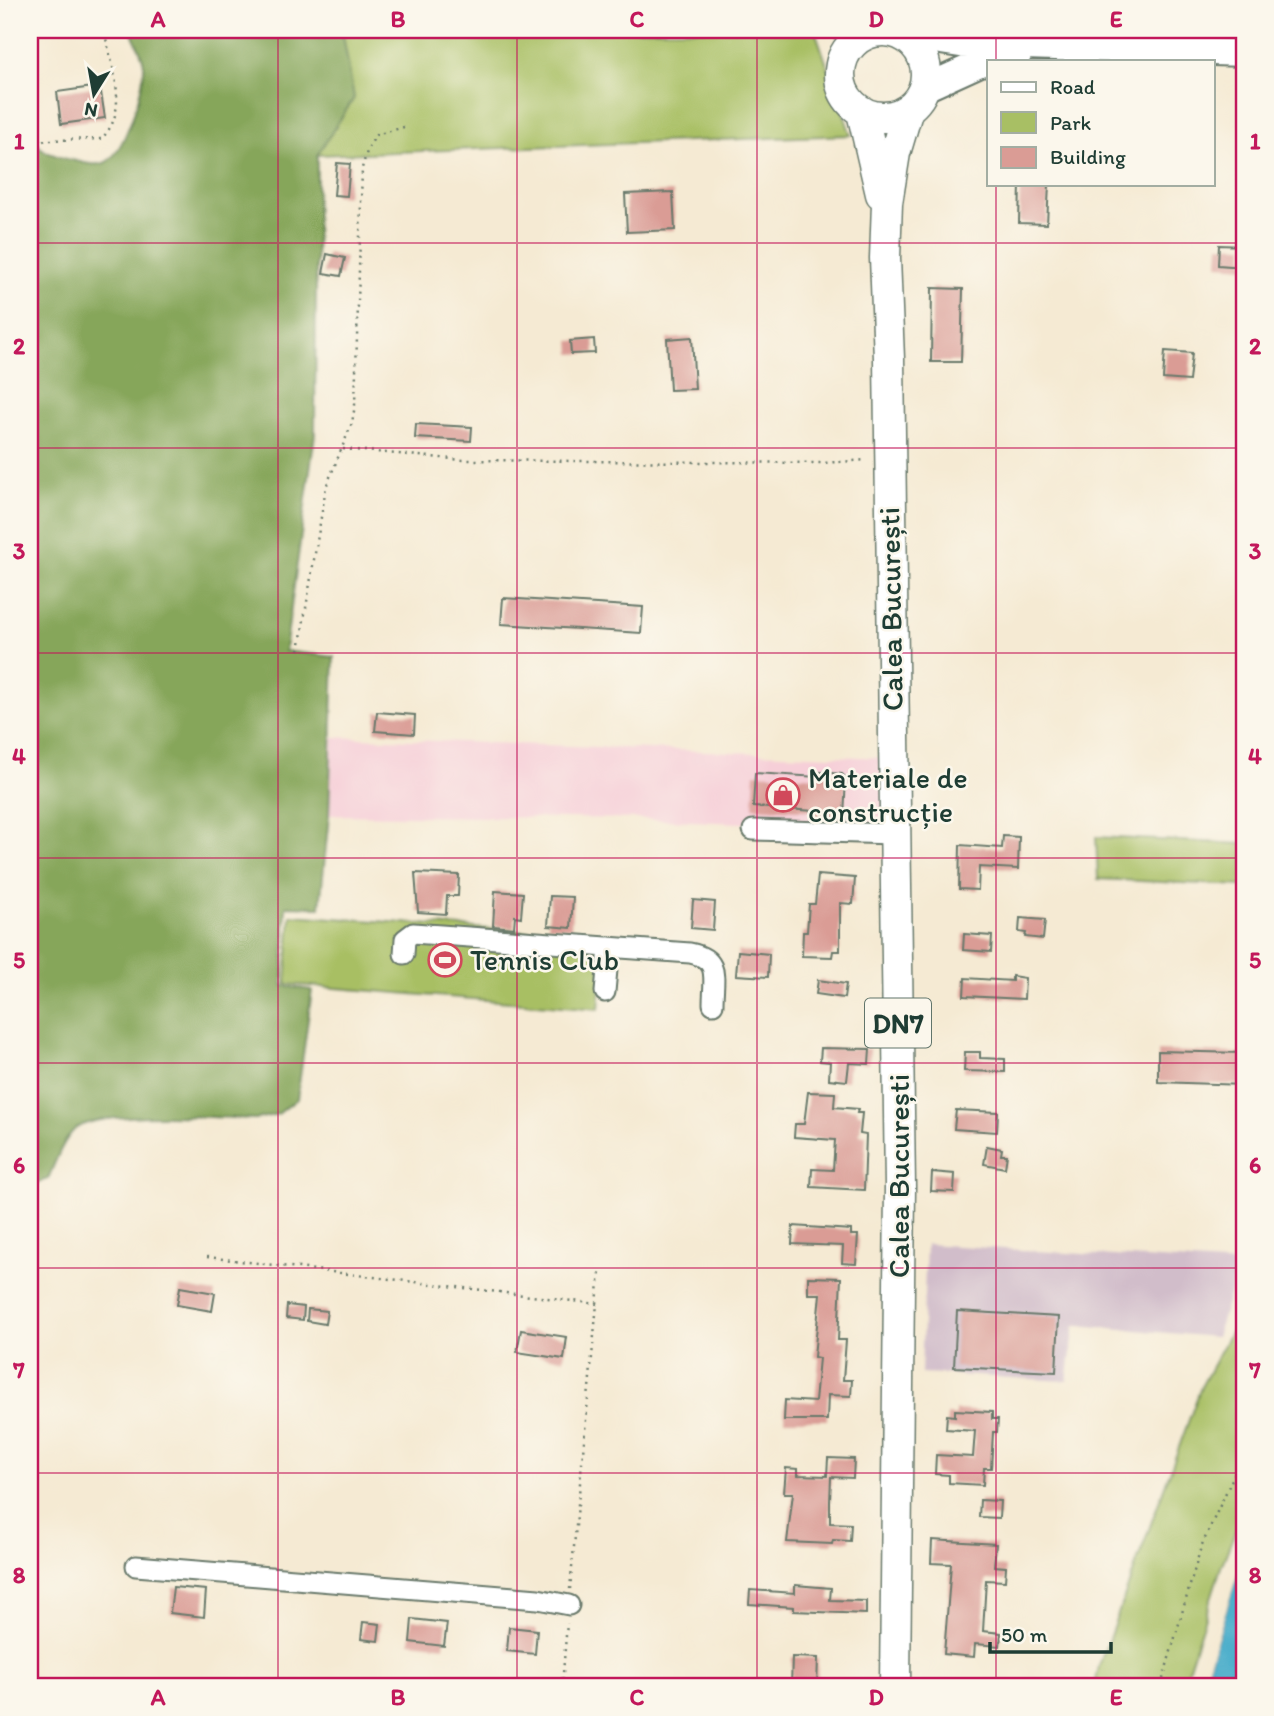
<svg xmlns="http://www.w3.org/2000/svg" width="1274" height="1716" font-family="Itim,sans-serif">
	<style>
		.built { fill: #f6cfd8 }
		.industrial { fill: #d1bdca }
		.green { fill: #a8bf64; stroke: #647e4c; stroke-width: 2 }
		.forest { fill: #86a65a; stroke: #527247; stroke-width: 2 }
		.water { fill: #4caecb; stroke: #367680; stroke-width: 2 }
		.pier { fill: #f5ead3 }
		.building { fill: #da9c95 }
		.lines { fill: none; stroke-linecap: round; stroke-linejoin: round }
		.minor-casing { stroke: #6a7a6c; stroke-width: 23 }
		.major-casing { stroke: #6a7a6c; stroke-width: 30 }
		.highway-casing { stroke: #6a7a6c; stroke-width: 33 }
		.path { stroke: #6a7a6c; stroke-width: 2.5; stroke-dasharray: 2 5; stroke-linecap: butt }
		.minor { stroke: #fff; stroke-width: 19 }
		.major { stroke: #fff; stroke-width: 26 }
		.highway { stroke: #fff; stroke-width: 30 }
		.grid { fill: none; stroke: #c2185b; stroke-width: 2; stroke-opacity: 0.55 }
		.labels { text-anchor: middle; stroke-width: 5; stroke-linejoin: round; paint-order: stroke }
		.shield { fill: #fbf7ec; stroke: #61756b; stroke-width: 2 }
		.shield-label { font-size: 28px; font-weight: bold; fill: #1f3d34 }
		.street-label { font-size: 30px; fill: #1f3d34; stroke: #fbf7ec }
		.poi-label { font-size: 30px; fill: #1f3d34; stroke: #fbf7ec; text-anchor: start }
		.neatline { fill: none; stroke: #c2185b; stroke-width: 2.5 }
		.grid-label { font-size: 23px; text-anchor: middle; font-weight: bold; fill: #c2185b }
	</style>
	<rect width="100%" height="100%" fill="#fbf7ec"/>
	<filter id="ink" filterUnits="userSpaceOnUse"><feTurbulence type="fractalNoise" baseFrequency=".0143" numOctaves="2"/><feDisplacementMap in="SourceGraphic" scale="14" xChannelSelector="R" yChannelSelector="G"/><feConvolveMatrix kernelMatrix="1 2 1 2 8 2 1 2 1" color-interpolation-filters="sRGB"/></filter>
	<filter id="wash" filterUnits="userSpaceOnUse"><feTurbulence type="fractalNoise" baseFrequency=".00686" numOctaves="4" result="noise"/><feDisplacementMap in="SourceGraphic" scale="28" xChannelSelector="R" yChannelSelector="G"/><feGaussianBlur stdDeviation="1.57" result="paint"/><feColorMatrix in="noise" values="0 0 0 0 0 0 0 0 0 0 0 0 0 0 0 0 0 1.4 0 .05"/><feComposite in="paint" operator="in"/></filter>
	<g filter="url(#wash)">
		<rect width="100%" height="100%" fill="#f5ead3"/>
		<!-- built -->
		<path class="built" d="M333,737L886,758L885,829L640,819L329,815Z"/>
		<!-- industrial -->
		<path class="industrial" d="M926,1244L1239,1264L1216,1337L1075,1325L1067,1381L921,1373Z"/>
		<!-- green -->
		<path class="green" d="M342,30H815L851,135L317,155L354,98Z
			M1096,837L1244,844V886L1098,879Z
			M291,915L605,937L599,1009L286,984Z
			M1244,1307V1509L1221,1567L1183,1686H1095L1099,1666L1201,1387Z
			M30,1354L37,1468L30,1511Z"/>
		<!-- forest -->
		<path class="forest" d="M131,30H342L354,98L317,155L315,434L285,651L334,657L329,815L320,907L286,906L283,986L312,990L297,1099L278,1114L257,1119C222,1118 94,1108 73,1131C61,1144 55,1163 48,1179L30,1185V133C39,151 49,154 67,159C79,161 93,167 104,163C124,156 145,86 144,65C143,54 135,41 131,30Z"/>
		<!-- water -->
		<path class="water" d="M1244,1558V1686H1202L1237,1575Z"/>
		<!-- pier -->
		<path class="pier" d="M1244,1554L1202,1686H1199L1234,1574Z"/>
		<g id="blocks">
			<!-- building -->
			<path class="building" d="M100,86L105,118L61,124L57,92Z
				M337,163L350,164L347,196L334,195Z
				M1020,184H1049L1047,224L1019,223Z
				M673,192L675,230L627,232L625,194Z
				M1219,245L1244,246V267L1218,265Z
				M327,254L345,258L341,276L323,273Z
				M932,288L963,289L961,362H931Z
				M692,337L695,389L670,390L667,339Z
				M594,339L595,353L571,354L570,341Z
				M1165,351L1192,353L1189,381L1163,379Z
				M416,424L472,427L471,441L415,438Z
				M503,598L643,607L641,633L501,624Z
				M377,712L415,715L414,734L375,731Z
				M819,772L842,774L846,778L844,816L839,819L814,817L815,811L753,807L755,773L818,777Z
				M1003,836L1019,837L1018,869L979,867L978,890L959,889L960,845L1002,848Z
				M415,873L459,875L458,896H447L446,914L418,912Z
				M818,875L855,878L853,904L840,903V951H833L832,957L802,956L803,932H807L809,904H815Z
				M495,891L523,893L521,917L515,916L514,928L493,926Z
				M550,896L573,897L571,928L548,926Z
				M693,900L715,902L713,930L691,928Z
				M1020,918L1045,920L1043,939L1025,937L1026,933L1019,932Z
				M964,934L992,936L991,952L963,950Z
				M738,951L769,954L768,977L736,975Z
				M1012,976L1025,978L1024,999L964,996L965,978L1012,981Z
				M818,980L846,984L844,998L816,994Z
				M821,1048L870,1049L869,1064L849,1063L847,1081L829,1079L830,1062L820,1061Z
				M1158,1051L1244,1053V1085L1158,1082Z
				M965,1052H980V1058L1005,1059V1072L964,1071Z
				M808,1092L835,1093L834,1107L858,1109L857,1113H862L860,1134L866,1135L864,1190L811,1187L812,1169L833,1170L835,1140L794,1137L795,1124H804Z
				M956,1110L998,1112L997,1132L954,1129Z
				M987,1146L1002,1149L1001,1155H1007L1005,1168L984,1164Z
				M932,1172L955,1174L954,1192L931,1191Z
				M793,1226L851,1230V1235H858L856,1264L842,1263L843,1246L792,1244Z
				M808,1277L841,1278L838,1340H846L843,1380H852L851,1396L828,1395L827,1420H784L785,1400L815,1402L819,1358L814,1357L820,1294H808Z
				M180,1287L215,1293L212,1311L177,1305Z
				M287,1305L304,1307L303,1320L286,1318Z
				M308,1309L327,1311L325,1324L307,1321Z
				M957,1311L1059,1317L1056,1372L954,1367Z
				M521,1330L567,1337L564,1359L517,1352Z
				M955,1410L992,1412V1419H998L997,1432H993L991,1468H984L983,1485L949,1483V1475L935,1474L936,1455L973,1457L975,1431L946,1429L947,1415L955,1416Z
				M828,1458L854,1459L853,1478L831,1477L830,1502V1523L851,1524L850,1541L833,1540L832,1544L787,1542L793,1493H784L786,1468L798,1469V1475L827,1476Z
				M980,1500L1000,1501L999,1518L979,1517Z
				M932,1540L996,1544L994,1566L1006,1567L1005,1581L986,1580L983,1631L1001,1633L1000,1646L975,1644L974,1657L944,1654L951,1564L931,1563Z
				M795,1585L831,1588L830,1600L866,1601V1614L794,1611V1607L749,1604L750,1590L795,1593Z
				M173,1587L206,1590L204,1617L170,1613Z
				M412,1619L447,1623L444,1646L410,1642Z
				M363,1622L380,1624L378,1641L361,1639Z
				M509,1627L537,1630L535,1654L507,1651Z
				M792,1657L818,1658L817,1686H791Z"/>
		</g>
	</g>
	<g filter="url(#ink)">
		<use href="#blocks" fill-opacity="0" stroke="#6a7a6c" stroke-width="2"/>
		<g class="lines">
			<defs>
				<path id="minor" d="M753,830L894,834
					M404,954L405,939L413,933L690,953C721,959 713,978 713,1004
					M605,992L609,947
					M136,1566L538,1599L569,1605"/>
				<path id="major" d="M901,35L960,44L1244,53
					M923,89L980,63L1018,55"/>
				<path id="highway" d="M840 74a43 43 0 1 1 86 0a43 43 0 1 1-86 0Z
					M862,112L881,194
					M895,1686L900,1187L889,359L885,258L887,203L895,153L908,109"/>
			</defs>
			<!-- minor casing -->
			<use href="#minor" class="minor-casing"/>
			<!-- major casing -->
			<use href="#major" class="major-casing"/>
			<!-- highway casing -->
			<use href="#highway" class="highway-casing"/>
			<!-- path -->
			<path class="path" d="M30,146L46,140L101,139C131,111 111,64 104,30
				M343,449L463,460L823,463L867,460
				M299,650L326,487L352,423L355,405L362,168L368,148L376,135L404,127
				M207,1257L598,1304
				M570,1589L600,1272
				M562,1686L567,1623
				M1161,1686L1201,1547L1244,1453"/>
			<!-- minor -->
			<use href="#minor" class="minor"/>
			<!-- major -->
			<use href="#major" class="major"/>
			<!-- highway -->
			<use href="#highway" class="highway"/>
		</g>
	</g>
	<!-- grid -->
	<path class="grid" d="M278,30V1686M517,30V1686M757,30V1686M996,30V61M996,184V1686M30,243H1244M30,448H1244M30,653H1244M30,858H1244M30,1063H1244M30,1268H1244M30,1473H1244"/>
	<!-- icons -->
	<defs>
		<symbol id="shop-ring" viewBox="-11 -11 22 22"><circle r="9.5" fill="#fbf7ec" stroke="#d1495b" stroke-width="1.5"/><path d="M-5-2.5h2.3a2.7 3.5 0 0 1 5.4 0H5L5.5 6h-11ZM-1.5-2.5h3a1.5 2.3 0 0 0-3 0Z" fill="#d1495b"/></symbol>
		<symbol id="stadium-ring" viewBox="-11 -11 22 22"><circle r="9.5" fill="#fbf7ec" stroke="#d1495b" stroke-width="1.5"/><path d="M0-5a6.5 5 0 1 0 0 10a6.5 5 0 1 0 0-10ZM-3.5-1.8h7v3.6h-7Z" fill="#d1495b"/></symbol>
	</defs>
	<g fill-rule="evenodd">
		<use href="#shop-ring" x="764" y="776" width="38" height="38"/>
		<use href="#stadium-ring" x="426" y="941" width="38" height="38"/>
	</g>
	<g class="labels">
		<!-- shield labels -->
		<rect class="shield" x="865" y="998.5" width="66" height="49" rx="5"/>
		<g class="shield-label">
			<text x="898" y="1033">DN7</text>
		</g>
		<!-- street labels -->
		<g class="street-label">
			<text transform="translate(891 609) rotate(-91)" y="10">Calea București</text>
			<text transform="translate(899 1176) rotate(-90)" y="10">Calea București</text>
		</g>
		<!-- poi labels -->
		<g class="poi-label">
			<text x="808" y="788">Materiale de<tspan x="808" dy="34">construcție</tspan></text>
			<text x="470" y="970">Tennis Club</text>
		</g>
	</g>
	<!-- margin -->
	<rect width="1274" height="1716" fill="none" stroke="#fbf7ec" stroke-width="77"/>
	<!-- legend -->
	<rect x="987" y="60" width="228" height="126" fill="#fbf7ec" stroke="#a3ada2" stroke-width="2"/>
	<rect x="1001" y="82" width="35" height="10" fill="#ffffff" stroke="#a3ada2" stroke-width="2"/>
	<text x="1050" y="94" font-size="21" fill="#1f3d34">Road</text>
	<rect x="1001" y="112" width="35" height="21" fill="#a8bf64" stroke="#a3ada2" stroke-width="2"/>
	<text x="1050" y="130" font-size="21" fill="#1f3d34">Park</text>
	<rect x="1001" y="147" width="35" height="21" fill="#da9c95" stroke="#a3ada2" stroke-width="2"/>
	<text x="1050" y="164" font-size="21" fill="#1f3d34">Building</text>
	<!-- north arrow -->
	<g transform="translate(94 94) rotate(191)" stroke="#fbf7ec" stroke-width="5" paint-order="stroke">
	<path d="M0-5L12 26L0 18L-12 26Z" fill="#1f3d34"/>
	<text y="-10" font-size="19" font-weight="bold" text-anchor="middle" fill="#1f3d34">N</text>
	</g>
	<!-- scale -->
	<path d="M990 1642v10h121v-10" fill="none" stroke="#1f3d34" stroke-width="3.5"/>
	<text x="1001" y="1642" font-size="21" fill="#1f3d34" stroke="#fbf7ec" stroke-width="5" paint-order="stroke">50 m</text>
	<rect x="38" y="38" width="1198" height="1640" class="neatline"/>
	<g class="grid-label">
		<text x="158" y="27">A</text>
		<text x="398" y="27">B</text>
		<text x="637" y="27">C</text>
		<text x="876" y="27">D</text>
		<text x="1116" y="27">E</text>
		<text x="19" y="149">1</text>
		<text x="1255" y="149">1</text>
		<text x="19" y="354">2</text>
		<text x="1255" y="354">2</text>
		<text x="19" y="559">3</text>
		<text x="1255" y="559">3</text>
		<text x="19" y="764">4</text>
		<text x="1255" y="764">4</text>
		<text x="19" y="968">5</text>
		<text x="1255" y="968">5</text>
		<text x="19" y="1173">6</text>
		<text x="1255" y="1173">6</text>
		<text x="19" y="1378">7</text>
		<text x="1255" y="1378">7</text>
		<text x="19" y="1583">8</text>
		<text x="1255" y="1583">8</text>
		<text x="158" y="1705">A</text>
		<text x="398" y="1705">B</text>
		<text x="637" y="1705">C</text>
		<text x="876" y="1705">D</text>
		<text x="1116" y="1705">E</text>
	</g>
</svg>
